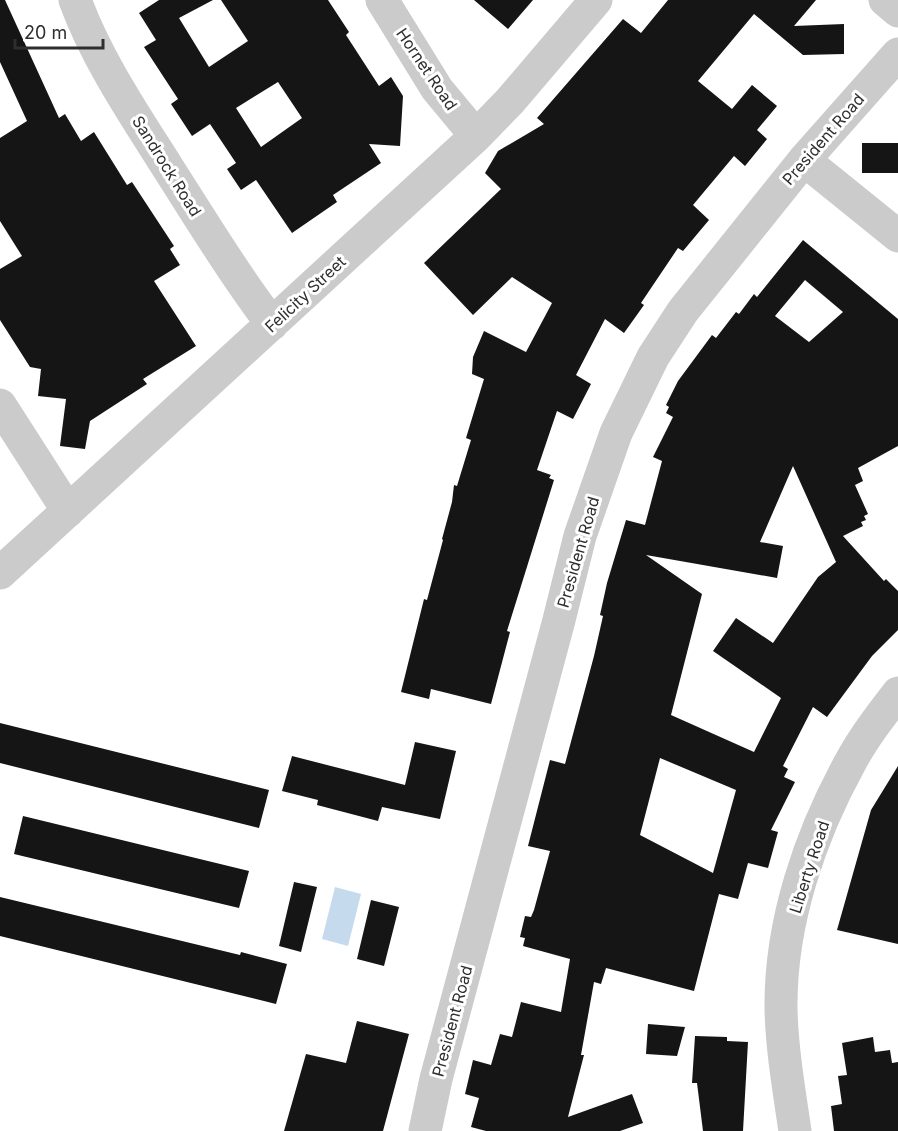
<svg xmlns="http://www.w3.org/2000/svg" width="898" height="1131" font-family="Inter,sans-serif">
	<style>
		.water { fill: #c5daed }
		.building { fill: #151515; fill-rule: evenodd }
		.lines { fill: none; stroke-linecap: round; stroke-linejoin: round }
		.minor { stroke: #cbcbcb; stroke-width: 33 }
		.labels { text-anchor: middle; stroke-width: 6; stroke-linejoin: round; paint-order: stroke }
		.street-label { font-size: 16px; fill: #2e2e2e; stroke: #fff }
	</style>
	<rect width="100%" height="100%" fill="#fff"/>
	<!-- water -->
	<path class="water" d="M335,887L361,894L348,946L322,939Z"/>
	<!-- building -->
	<path class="building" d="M0,0H5L59,118L65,114L81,141L94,132L127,185L132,182L174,246L170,249L180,265L154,281L196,346L143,379L147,384L90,421L85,449L60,446L66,399L38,396L41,369L30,367L0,320V269L22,256L0,221V138L27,121L0,62Z
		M159,0H213L179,18L209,67L248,41L221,0H328L349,32L346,35L379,86L391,77L403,96L400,146L369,144L381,163L333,195L337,202L292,233L256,180L241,190L227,169L236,163L210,124L192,136L171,104L178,99L144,47L156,40L139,13ZM278,82L302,118L261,147L236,108Z
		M474,0H533L508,29Z
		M668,0H816L794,26L844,24V54L803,55L754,14L698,81L732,109L752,85L777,106L757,130L767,139L745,166L734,156L693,205L709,220L683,251L678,248L641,303L644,305L624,333L605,319L576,375L591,384L573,419L557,411L537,470L551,475L549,478L554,480L507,631L510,632L491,704L431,689L429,699L401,692L424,599L427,600L443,540L442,539L452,502L454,485L457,486L471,440L466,438L484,379L472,374L473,357L484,331L526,352L552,303L512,277L473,315L424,263L501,189L485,173L498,151L544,124L537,118L623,19L641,33Z
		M862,143H898V173H862Z
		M803,240L898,319V446L858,468L863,481L855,485L868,514L864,516L866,520L861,522L863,526L843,536L884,581L886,579L898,591V630L872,656L827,717L813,707L783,766L788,769L784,777L795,782L771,830L778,832L768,868L748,863L738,899L719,894L694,991L606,968L601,984L594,982L581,1055H584L568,1117L632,1094L643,1123L620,1131H486L471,1127L479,1098L465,1094L473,1060L491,1065L500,1034L512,1037L521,1002L561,1012L570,959L523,946L525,938L520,937L525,916L531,917L534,910L550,851L528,846L550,760L565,764L594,656L603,616L600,615L607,583L626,520L645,525L662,461L653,457L673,417L666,413L669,407L666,405L678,381L712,335L716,338L736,312L739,314L754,294L757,297ZM805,280L843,312L809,342L775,316ZM793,466L836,562L818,577L773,643L736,618L713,651L781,698L754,752L671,715L702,594L646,555L777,578L783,546L760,542ZM660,758L736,790L713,873L640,835Z
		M0,723L269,790L259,828L0,763Z
		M415,742L456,751L440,819L382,807L378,821L317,805L318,800L282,791L292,756L405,785Z
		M898,766V944L837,930L871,810Z
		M23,816L249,871L239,908L14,854Z
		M294,882L317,887L301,952L279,946Z
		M0,897L240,955L241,952L287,964L276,1004L0,936Z
		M371,900L399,907L384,966L357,959Z
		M357,1021L409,1034L383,1131H284L306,1054L346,1063Z
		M648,1024L685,1027L677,1056L646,1054Z
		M695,1036L727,1037V1041L748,1042L743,1131H703L697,1083H692Z
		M873,1037L875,1052L890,1050L892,1063L898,1062V1131H834L831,1106L842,1104L838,1076L847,1075L842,1043Z"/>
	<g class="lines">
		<!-- minor -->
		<path class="minor" d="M75,0C97,60 134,114 168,168C202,221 234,274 272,324
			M382,0L437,89L476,136
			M885,0L898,11
			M804,160L898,236
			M0,405L68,511
			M0,573L476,136L510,101L596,0
			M425,1131L436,1079L559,620L580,536L616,433L653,357L683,311L804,160L898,54
			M795,1131C789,1090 782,1050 781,1009C780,923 810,835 851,761C864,737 881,715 898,693"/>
	</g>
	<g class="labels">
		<!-- street labels -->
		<g class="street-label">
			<text transform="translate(427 69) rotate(56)" y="6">Hornet Road</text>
			<text transform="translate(823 139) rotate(-49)" y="6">President Road</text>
			<text transform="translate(167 166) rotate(58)" y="6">Sandrock Road</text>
			<text transform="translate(305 294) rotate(-43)" y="6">Felicity Street</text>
			<text transform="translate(578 552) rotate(-74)" y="6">President Road</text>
			<text transform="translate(809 867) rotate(-72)" y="6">Liberty Road</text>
			<text transform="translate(452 1021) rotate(-75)" y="6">President Road</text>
		</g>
	</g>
	<!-- scale -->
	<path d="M15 39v9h88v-9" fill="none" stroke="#2e2e2e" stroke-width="3"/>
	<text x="24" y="39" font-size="18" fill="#2e2e2e" stroke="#ffffff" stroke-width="4.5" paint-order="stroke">20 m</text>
</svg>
